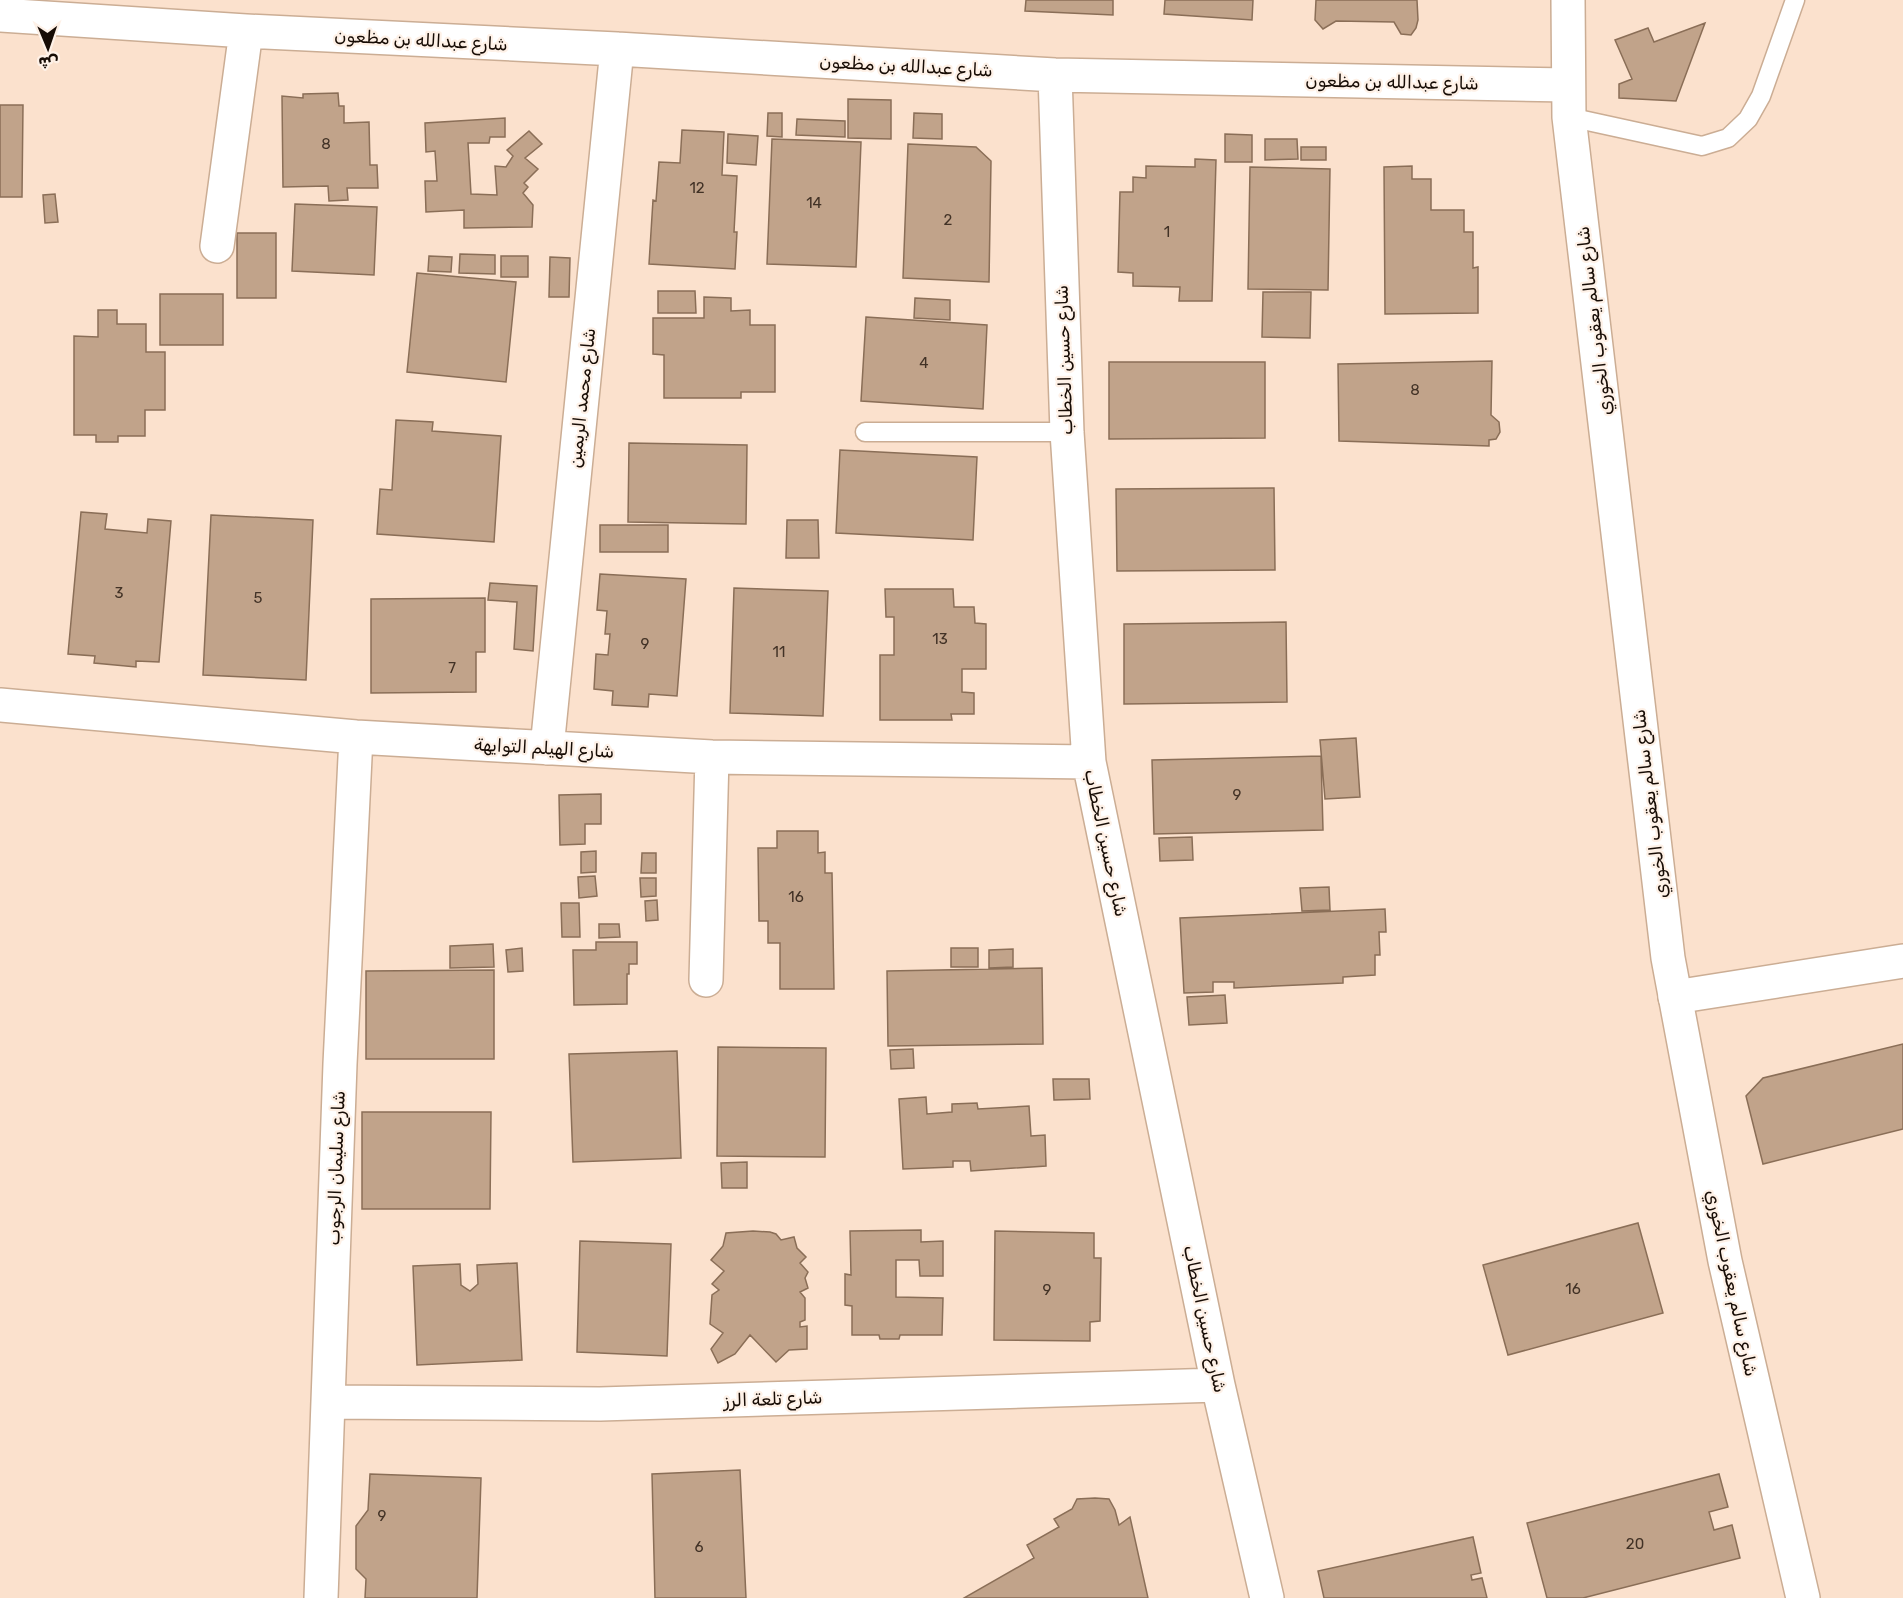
<svg xmlns="http://www.w3.org/2000/svg" width="1903" height="1598" font-family="Rubik,Vazirmatn,sans-serif">
	<style>
		.building { fill: #c1a38a; stroke: #8a6e57; stroke-width: 1.5 }
		.lines { fill: none; stroke-linecap: round; stroke-linejoin: round }
		.service-casing { stroke: #cbad94; stroke-width: 21 }
		.minor-casing { stroke: #cbad94; stroke-width: 36 }
		.tertiary-casing { stroke: #cbad94; stroke-width: 36 }
		.service { stroke: #fff; stroke-width: 18 }
		.minor { stroke: #fff; stroke-width: 33 }
		.tertiary { stroke: #fff; stroke-width: 33 }
		.labels { text-anchor: middle; stroke-width: 4.5; stroke-linejoin: round; paint-order: stroke }
		.number-label { font-size: 15px; fill: #423226 }
		.street-label { font-size: 18px; fill: #170c05; stroke: #fef1e7 }
	</style>
	<rect width="100%" height="100%" fill="#fbe1cd"/>
	<!-- building -->
	<path class="building" d="M1026,0H1113V15L1025,11Z
		M1165,0H1253L1252,20L1164,14Z
		M1316,0H1417L1418,20L1416,28L1411,35L1401,34L1394,22L1336,21L1323,29L1315,20Z
		M1705,23L1676,101L1619,98V84L1632,79L1615,40L1648,28L1654,42Z
		M338,93L339,106H344V123L369,122L370,165H377L378,188H347L348,200L329,201L328,186L283,187L282,96L303,98V94Z
		M848,99L891,100V139L848,138Z
		M0,105H23L22,197H0Z
		M768,113H782V137L767,136Z
		M914,113L942,114V139L913,138Z
		M505,118V137H490L489,143H468L471,194L497,195L495,166L506,167L513,156L507,150L529,131L542,144L525,158L538,169L524,183L528,187L523,193L533,205L532,227L464,228V210L426,212L425,181H437L435,151L426,152L425,123Z
		M797,119L845,121V137L796,135Z
		M682,130L724,132L722,175L737,176L734,232H737L735,269L649,264L653,200L656,201L659,162L680,163Z
		M728,134L758,136L756,165L727,163Z
		M1225,134L1252,135V162H1225Z
		M772,139L861,142L856,267L767,264Z
		M1265,139H1297L1298,159L1265,160Z
		M908,144L976,147L991,161L989,282L903,278Z
		M1301,147H1326V160H1301Z
		M1195,159L1216,160L1212,301H1179L1180,287L1133,286V273L1118,272L1120,192H1133V177L1146,178V166L1195,167Z
		M1412,166V179H1431V210H1464V232H1473V268L1478,267V313L1385,314L1384,167Z
		M1250,167L1330,169L1328,290L1248,289Z
		M55,194L58,222L45,223L43,195Z
		M295,204L377,207L374,275L292,271Z
		M237,233H276V298H237Z
		M460,254L495,255V274L459,273Z
		M429,256L452,257L451,272L428,271Z
		M501,256H528V277H501Z
		M550,257L570,258L569,297H549Z
		M417,273L516,282L506,382L407,372Z
		M658,291H695L696,313H658Z
		M1263,292H1311L1310,338L1262,337Z
		M160,294H223V345H160Z
		M704,297L731,298V311L750,310V325H775V392H741V398H664V355L653,354V318H704Z
		M915,298L950,300V320L914,318Z
		M98,310H117V324H146V352H165V410H145V436H118V442H96V435H74V336L98,337Z
		M866,317L987,325L983,409L861,401Z
		M1492,361L1491,415L1499,422L1500,432L1496,439L1489,440V446L1339,441L1338,364Z
		M1109,362H1265V438L1109,439Z
		M396,420L433,422L432,431L501,436L494,542L377,534L380,489L392,490Z
		M629,443L747,445L746,524L628,522Z
		M840,450L977,457L973,540L836,533Z
		M1274,488L1275,570L1117,571L1116,489Z
		M81,512L107,514L105,529L147,533L148,519L171,521L159,662L136,661V667L94,663L95,656L68,654Z
		M211,515L313,520L306,680L203,675Z
		M787,520H818L819,558H786Z
		M600,525H668V552H600Z
		M600,574L686,579L677,696L649,694L648,707L612,705L613,691L594,689L596,654L608,655L610,634H605L607,611L597,610Z
		M490,583L537,586L533,651L514,649L517,602L488,600Z
		M734,588L828,591L823,716L730,713Z
		M885,589H953L954,607H974L975,623L986,624V669H962V692L974,693V714H951L952,720H880V655H894V617H886Z
		M485,598V652H476V692L371,693V599Z
		M1286,622L1287,702L1124,704V624Z
		M1356,738L1360,797L1325,799L1320,740Z
		M1321,756L1323,830L1154,834L1152,760Z
		M601,794V824H585V844L560,845L559,795Z
		M777,831H818V853L825,852V873H832L834,989H780V943H768V921H759L758,848H777Z
		M1192,837L1193,860L1160,861L1159,838Z
		M596,851V872L581,873V852Z
		M642,853H656V873H641Z
		M595,876L597,896L579,898L578,877Z
		M640,878H656V896L641,897Z
		M1329,887L1330,910L1302,911L1300,888Z
		M657,900L658,920L646,921L645,901Z
		M561,903H579L580,937H562Z
		M1385,909L1386,932H1379L1380,955H1375V975L1343,977V983L1234,988V982H1213V992L1184,993L1180,918Z
		M599,924H619L620,937L599,938Z
		M596,942H637V964H629V974H627V1004L574,1005L573,950H596Z
		M493,944L494,967L450,968V946Z
		M522,948L523,971L508,972L506,950Z
		M951,948H978V967H951Z
		M1013,949V967L989,968V950Z
		M1042,968L1043,1044L888,1046L887,971Z
		M494,970V1059H366V971Z
		M1225,995L1227,1023L1189,1025L1187,997Z
		M1903,1044V1129L1763,1164L1746,1096L1763,1078Z
		M718,1047L826,1048L825,1157L717,1156Z
		M913,1049L914,1068L891,1069L890,1050Z
		M677,1051L681,1158L573,1162L569,1054Z
		M1053,1079H1089L1090,1099L1054,1100Z
		M926,1097L927,1114L952,1112V1104L977,1103L978,1109L1029,1106L1031,1136L1045,1135L1046,1166L971,1171L970,1161H953V1167L903,1169L899,1099Z
		M362,1112H491L490,1209H362Z
		M747,1162V1188H722L721,1163Z
		M1638,1223L1663,1313L1508,1355L1483,1265Z
		M921,1230V1242L943,1241V1276H920L919,1260H896V1297L943,1298L942,1335H900L899,1339H880L879,1335H852V1306L845,1305V1274L851,1275L850,1231Z
		M753,1231L770,1232L776,1234L781,1240L794,1237L797,1248L806,1257L800,1263L808,1272L805,1278L808,1288L800,1292L805,1298V1320L800,1322V1327L807,1326V1349L789,1350L776,1362L750,1335L735,1354L718,1363L711,1349L723,1333L710,1324L712,1295L719,1290L712,1284L724,1271L711,1260L723,1246L726,1233Z
		M995,1231L1094,1233V1258H1101L1100,1321L1090,1322V1341L994,1340Z
		M580,1241L671,1244L667,1356L577,1352Z
		M517,1263L522,1360L417,1365L413,1266L460,1264L461,1285L470,1291L478,1284L477,1265Z
		M740,1470L746,1598H655L652,1474Z
		M370,1474L481,1478L477,1598H365L366,1579L356,1569V1526L368,1510Z
		M1719,1474L1728,1507L1709,1512L1714,1530L1732,1525L1740,1558L1583,1598H1547L1527,1523Z
		M1095,1498L1109,1499L1115,1510L1119,1525L1130,1517L1148,1598H964L1034,1558L1027,1545L1059,1527L1054,1519L1072,1509L1077,1499Z
		M1473,1537L1481,1573L1471,1575L1472,1580L1482,1578L1487,1598H1324L1318,1571Z"/>
	<g class="lines">
		<defs>
			<path id="service" d="M1569,117L1702,146L1728,138L1748,119L1761,96L1795,0
				M865,432H1067"/>
			<path id="minor" d="M0,15L246,31L617,49L1055,75L1568,85
				M1055,75L1067,432L1089,762L1218,1385L1267,1598
				M217,246L246,31
				M0,705L356,737L712,757L1089,762
				M547,748L617,49
				M706,980L712,757
				M1675,997L1903,961
				M328,1402L600,1404L1218,1385
				M321,1598L340,1064L356,737"/>
			<path id="tertiary" d="M1568,0L1569,117L1668,958L1725,1261L1803,1598"/>
		</defs>
		<!-- service casing -->
		<use href="#service" class="service-casing"/>
		<!-- minor casing -->
		<use href="#minor" class="minor-casing"/>
		<!-- tertiary casing -->
		<use href="#tertiary" class="tertiary-casing"/>
		<!-- service -->
		<use href="#service" class="service"/>
		<!-- minor -->
		<use href="#minor" class="minor"/>
		<!-- tertiary -->
		<use href="#tertiary" class="tertiary"/>
	</g>
	<g class="labels">
		<!-- number labels -->
		<g class="number-label">
			<text x="326" y="149">8</text>
			<text x="697" y="193">12</text>
			<text x="814" y="208">14</text>
			<text x="948" y="225">2</text>
			<text x="1167" y="237">1</text>
			<text x="924" y="368">4</text>
			<text x="1415" y="395">8</text>
			<text x="119" y="598">3</text>
			<text x="258" y="603">5</text>
			<text x="940" y="644">13</text>
			<text x="645" y="649">9</text>
			<text x="779" y="657">11</text>
			<text x="452" y="673">7</text>
			<text x="1237" y="800">9</text>
			<text x="796" y="902">16</text>
			<text x="1573" y="1294">16</text>
			<text x="1047" y="1295">9</text>
			<text x="382" y="1521">9</text>
			<text x="1635" y="1549">20</text>
			<text x="699" y="1552">6</text>
		</g>
		<!-- street labels -->
		<g class="street-label">
			<text transform="translate(421 40) rotate(3)" y="6">شارع عبدالله بن مظعون</text>
			<text transform="translate(906 66) rotate(3)" y="6">شارع عبدالله بن مظعون</text>
			<text transform="translate(1392 82) rotate(1)" y="6">شارع عبدالله بن مظعون</text>
			<text transform="translate(1594 321) rotate(-97)" y="6">شارع سالم يعقوب الخوري</text>
			<text transform="translate(1064 360) rotate(-92)" y="6">شارع حسين الخطاب</text>
			<text transform="translate(582 398) rotate(-84)" y="6">شارع محمد الريمين</text>
			<text transform="translate(544 748) rotate(3)" y="6">شارع الهيلم التوايهة</text>
			<text transform="translate(1650 804) rotate(-97)" y="6">شارع سالم يعقوب الخوري</text>
			<text transform="translate(1106 843) rotate(78)" y="6">شارع حسين الخطاب</text>
			<text transform="translate(336 1168) rotate(-88)" y="6">شارع سليمان الرجوب</text>
			<text transform="translate(1732 1283) rotate(78)" y="6">شارع سالم يعقوب الخوري</text>
			<text transform="translate(1205 1319) rotate(78)" y="6">شارع حسين الخطاب</text>
			<text transform="translate(773 1399) rotate(-2)" y="6">شارع تلعة الرز</text>
		</g>
	</g>
	<!-- north arrow -->
	<g transform="translate(48 48) rotate(178)" stroke="#fef1e7" stroke-width="4.5" paint-order="stroke">
	<path d="M0-4.5L10 22L0 15L-10 22Z" fill="#170c05"/>
	<text y="-9" font-size="16" font-weight="bold" text-anchor="middle" fill="#170c05">ش</text>
	</g>
</svg>
